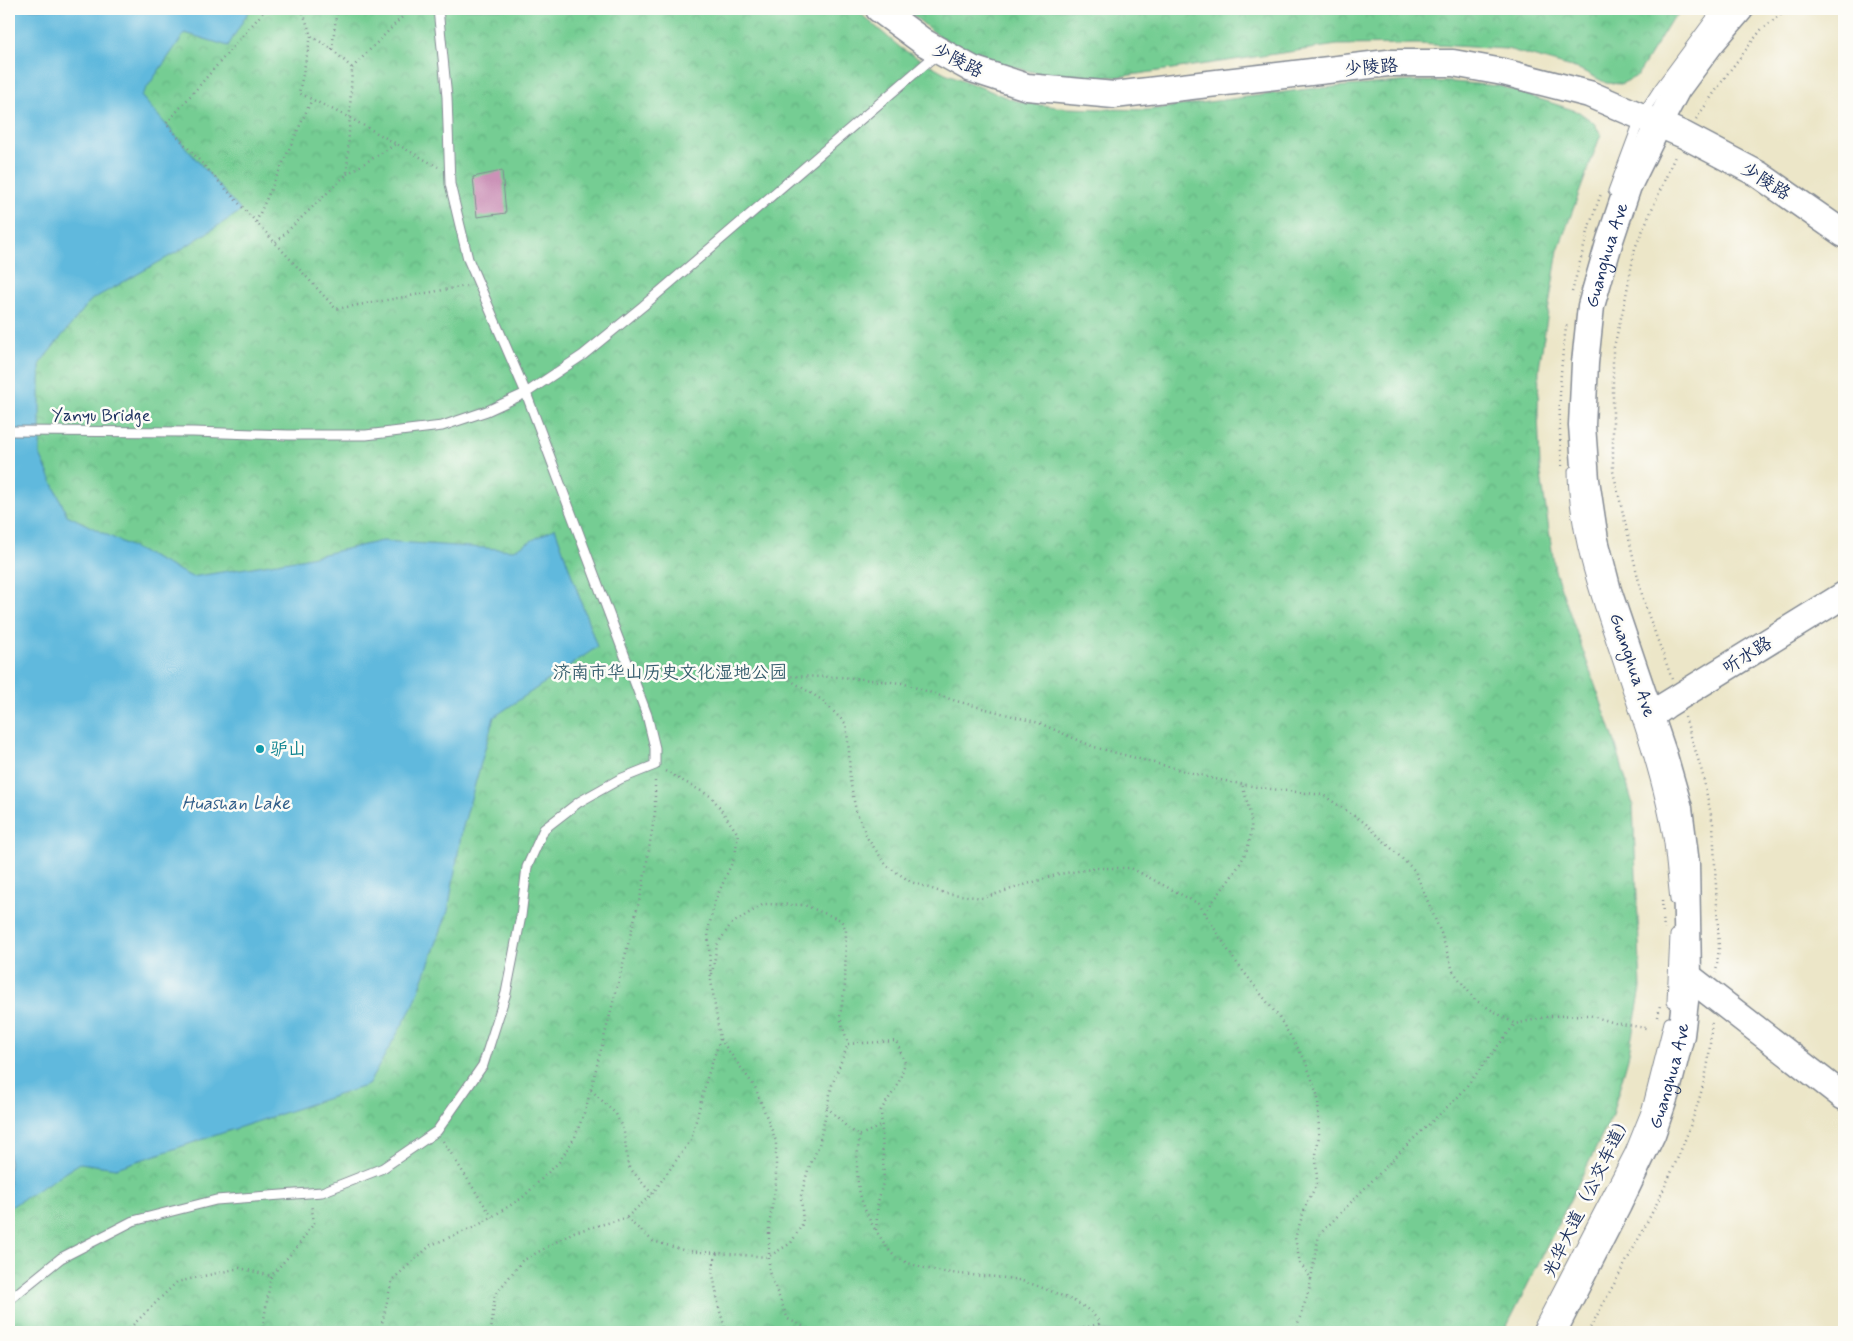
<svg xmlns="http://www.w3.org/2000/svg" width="1853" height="1341" font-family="Mynerve,'LXGW WenKai TC',sans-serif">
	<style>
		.park { fill: url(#park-crowns); stroke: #487e78 }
		.water { fill: #60b9dd; stroke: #3e749e }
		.building { fill: #cb92b7 }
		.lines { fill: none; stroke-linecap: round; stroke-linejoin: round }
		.lane-casing { stroke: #848a93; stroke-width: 11 }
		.secondary-casing { stroke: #848a93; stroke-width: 29 }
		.path { stroke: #848a93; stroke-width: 2.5; stroke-dasharray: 1 4; stroke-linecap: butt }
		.lane { stroke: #fff; stroke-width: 9 }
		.secondary { stroke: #fff; stroke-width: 26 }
		.culture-dot { fill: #0f9aa8; stroke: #fdfcf7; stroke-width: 2 }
		.labels { text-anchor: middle; stroke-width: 5; stroke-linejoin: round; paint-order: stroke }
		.street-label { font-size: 18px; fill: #1b2f5e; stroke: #fdfcf7 }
		.park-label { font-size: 18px; fill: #365e6e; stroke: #fdfcf7 }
		.culture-label { font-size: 18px; fill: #0d838f; stroke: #fdfcf7; text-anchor: start }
		.water-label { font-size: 19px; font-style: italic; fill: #335f8a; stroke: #fdfcf7 }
	</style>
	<defs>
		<pattern id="park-crowns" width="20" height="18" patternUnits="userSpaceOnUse" patternTransform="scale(1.25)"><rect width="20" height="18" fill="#74cd93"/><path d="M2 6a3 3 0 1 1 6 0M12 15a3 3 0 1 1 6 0" fill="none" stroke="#64b081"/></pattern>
	</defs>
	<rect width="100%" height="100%" fill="#fdfcf7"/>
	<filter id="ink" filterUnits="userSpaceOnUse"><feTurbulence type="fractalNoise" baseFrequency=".02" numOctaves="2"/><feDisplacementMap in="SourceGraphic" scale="10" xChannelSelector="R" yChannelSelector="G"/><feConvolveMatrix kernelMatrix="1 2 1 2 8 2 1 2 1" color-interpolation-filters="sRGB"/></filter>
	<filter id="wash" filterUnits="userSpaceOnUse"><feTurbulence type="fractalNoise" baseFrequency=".0096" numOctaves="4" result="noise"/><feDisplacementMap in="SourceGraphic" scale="20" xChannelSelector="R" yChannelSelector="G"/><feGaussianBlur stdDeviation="1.12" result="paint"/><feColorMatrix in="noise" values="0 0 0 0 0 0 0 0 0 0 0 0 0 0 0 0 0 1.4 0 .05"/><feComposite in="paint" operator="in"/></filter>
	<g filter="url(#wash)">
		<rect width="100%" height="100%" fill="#ece6c8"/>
		<!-- park -->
		<path class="park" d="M9,9H855L902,49L945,73L1013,100L1033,104L1065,108L1147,110L1308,89L1413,81L1453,82L1500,86L1579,112L1593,122L1601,134L1558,250L1539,368L1538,412L1540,468L1555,571L1615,742L1633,805L1641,988L1628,1058L1611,1118L1504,1332H9Z
			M905,9H1684L1670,22L1637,76L1621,84L1606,83L1579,69L1507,49L1418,44L1337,45L1117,77L1041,74L990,61L967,52L936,34Z"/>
		<!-- water -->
		<path class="water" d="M9,9H250L228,46L185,33L141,96L241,211L177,252L91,300L40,363V455L67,515L192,577L301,559L382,541L514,550L555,528L597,647L494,717L462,830L448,911L414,1004L368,1085L116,1168L80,1163L9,1208Z"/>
		<g id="blocks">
			<!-- building -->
			<path class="building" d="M502,171L506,213L477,217L473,177Z"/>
		</g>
	</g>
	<g filter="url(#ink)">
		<use href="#blocks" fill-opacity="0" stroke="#848a93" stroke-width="1"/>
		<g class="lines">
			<defs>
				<path id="lane" d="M1613,191L1641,116L1660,87L1718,9
					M9,431L193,432L288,435H366L442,426L487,411L526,393L583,355L643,306L937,54
					M1573,471C1574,548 1605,620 1628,692C1645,741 1661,792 1669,843C1671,862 1673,881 1675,900
					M1672,1002L1675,935
					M9,1300L61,1258L133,1221L216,1200L322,1192L383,1168L437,1131L483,1065L506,993L521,916L527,867L544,829L579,802L620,779L655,765V748L647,715L526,393L468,259L450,184L447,97L438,9
					M1536,1332L1630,1151L1647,1109L1669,1022"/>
				<g id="secondary">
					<path d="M879,9L925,43L972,69L1027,87L1114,95L1388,63H1453L1503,72L1589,94L1684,135L1758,174L1844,234"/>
					<path d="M1650,717L1666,705L1844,595"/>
					<path d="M1688,976L1844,1097"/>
					<path id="s1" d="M1553,1332L1618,1205L1652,1134L1667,1090L1681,1035L1688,976L1686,864L1679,808L1664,756L1608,591L1595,540L1586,480L1582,425L1585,363L1591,306L1610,240L1628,186L1658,125L1677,89L1711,43L1740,9"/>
				</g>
			</defs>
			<!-- lane casing -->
			<use href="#lane" class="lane-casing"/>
			<!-- secondary casing -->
			<use href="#secondary" class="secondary-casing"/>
			<!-- path -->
			<path class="path" d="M266,9L166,124L336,309L466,286
				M311,36L299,93L350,118L438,167
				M332,49L337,9
				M352,68L410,9
				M1696,119L1728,73L1761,30L1787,9
				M347,174L396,144
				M256,222L312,99
				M276,242L347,174L352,68L332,49L311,36L302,9
				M1572,292L1590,224L1601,194
				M1562,466C1558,417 1559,370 1567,322
				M643,672L667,665L717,672L770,676L841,677L902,683L956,701L1039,723L1094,747L1215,779L1262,788L1323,795L1365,823L1415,871L1441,933L1453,971L1475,1000L1515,1024L1550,1016L1589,1015L1615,1023L1646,1028
				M785,677L822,700L846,724L849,751L850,780L856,811L868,839L887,866L911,882L944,893L983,898L1059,874L1098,868H1131L1199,904L1233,958L1278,1016L1305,1060L1318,1097L1319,1136L1316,1154L1317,1184L1306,1205L1295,1238L1300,1263L1311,1278L1310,1287
				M1672,679L1644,603L1613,471V351L1625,301L1635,248L1676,154
				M1685,717L1702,772L1713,824L1719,948L1716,973
				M1662,900L1664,930
				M1205,913C1221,888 1247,864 1251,833C1253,819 1246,798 1242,784
				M712,974L717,945L731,924L764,904L804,905L841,920L846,930L845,985L840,1017L848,1044L896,1041L905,1063L898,1085L881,1110L884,1179L878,1202L876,1231C882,1239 889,1253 897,1258C931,1275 969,1274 1006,1278C1025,1280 1043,1288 1060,1295C1077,1302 1090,1308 1100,1323L1092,1332
				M1658,1017L1660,1005
				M720,1039L755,1087L776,1141V1183L769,1226V1272L788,1319L813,1332
				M591,1090L616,1114L624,1132L628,1166L652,1194
				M827,1107L849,1129L860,1135C854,1173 856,1198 876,1231
				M860,1135L881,1126
				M443,1141L492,1217
				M626,1218L653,1241L686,1251L717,1253
				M1311,1279L1319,1235L1409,1143L1459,1096L1515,1024
				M120,1332L132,1326L177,1282L240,1268L271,1276
				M262,1332L271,1276L298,1246L314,1223L311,1204
				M380,1332L392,1280L431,1245L477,1226L522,1198L559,1162L575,1137L586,1108L643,886L655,812V777
				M491,1332L495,1295L522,1261L574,1232L626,1218L652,1194L691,1140L707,1078L720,1039L711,980L708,931L715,901L735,856L738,834L712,797L665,771
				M726,1332L719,1308L712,1269L717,1253L768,1257L791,1243L803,1223L801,1196L808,1170L819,1145L832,1085L848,1044
				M1069,1332L1099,1324
				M1295,1332L1310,1287
				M1588,1332C1631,1251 1685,1164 1706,1073C1710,1056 1710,1038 1712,1020"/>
			<!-- lane -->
			<use href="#lane" class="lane"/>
			<!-- secondary -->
			<use href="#secondary" class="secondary"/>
		</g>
	</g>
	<!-- markers -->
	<circle class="culture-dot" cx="260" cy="749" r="5"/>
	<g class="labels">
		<!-- street labels -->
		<g class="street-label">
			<text transform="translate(958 60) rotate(27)" y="6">少陵路</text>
			<text transform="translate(1371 67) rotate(-5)" y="6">少陵路</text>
			<text transform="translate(1766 181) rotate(32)" y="6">少陵路</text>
			<text dy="6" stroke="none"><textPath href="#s1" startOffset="1122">Guanghua Ave</textPath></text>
			<text x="101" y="421">Yanyu Bridge</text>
			<text transform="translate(1747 655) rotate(-32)" y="6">听水路</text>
			<text transform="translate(1633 665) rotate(71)" y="6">Guanghua Ave</text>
			<text dy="6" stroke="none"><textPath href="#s1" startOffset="282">Guanghua Ave</textPath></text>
			<text transform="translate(1587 1195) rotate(-64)" y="6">光华大道（公交车道）</text>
		</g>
		<!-- park labels -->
		<g class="park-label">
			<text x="670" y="678">济南市华山历史文化湿地公园</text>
		</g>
		<!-- culture labels -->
		<g class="culture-label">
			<text x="270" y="755">驴山</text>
		</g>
		<!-- water labels -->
		<g class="water-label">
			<text x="236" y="809">Huashan Lake</text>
		</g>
	</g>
	<!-- margin -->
	<rect width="1853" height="1341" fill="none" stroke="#fdfcf7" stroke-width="30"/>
</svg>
